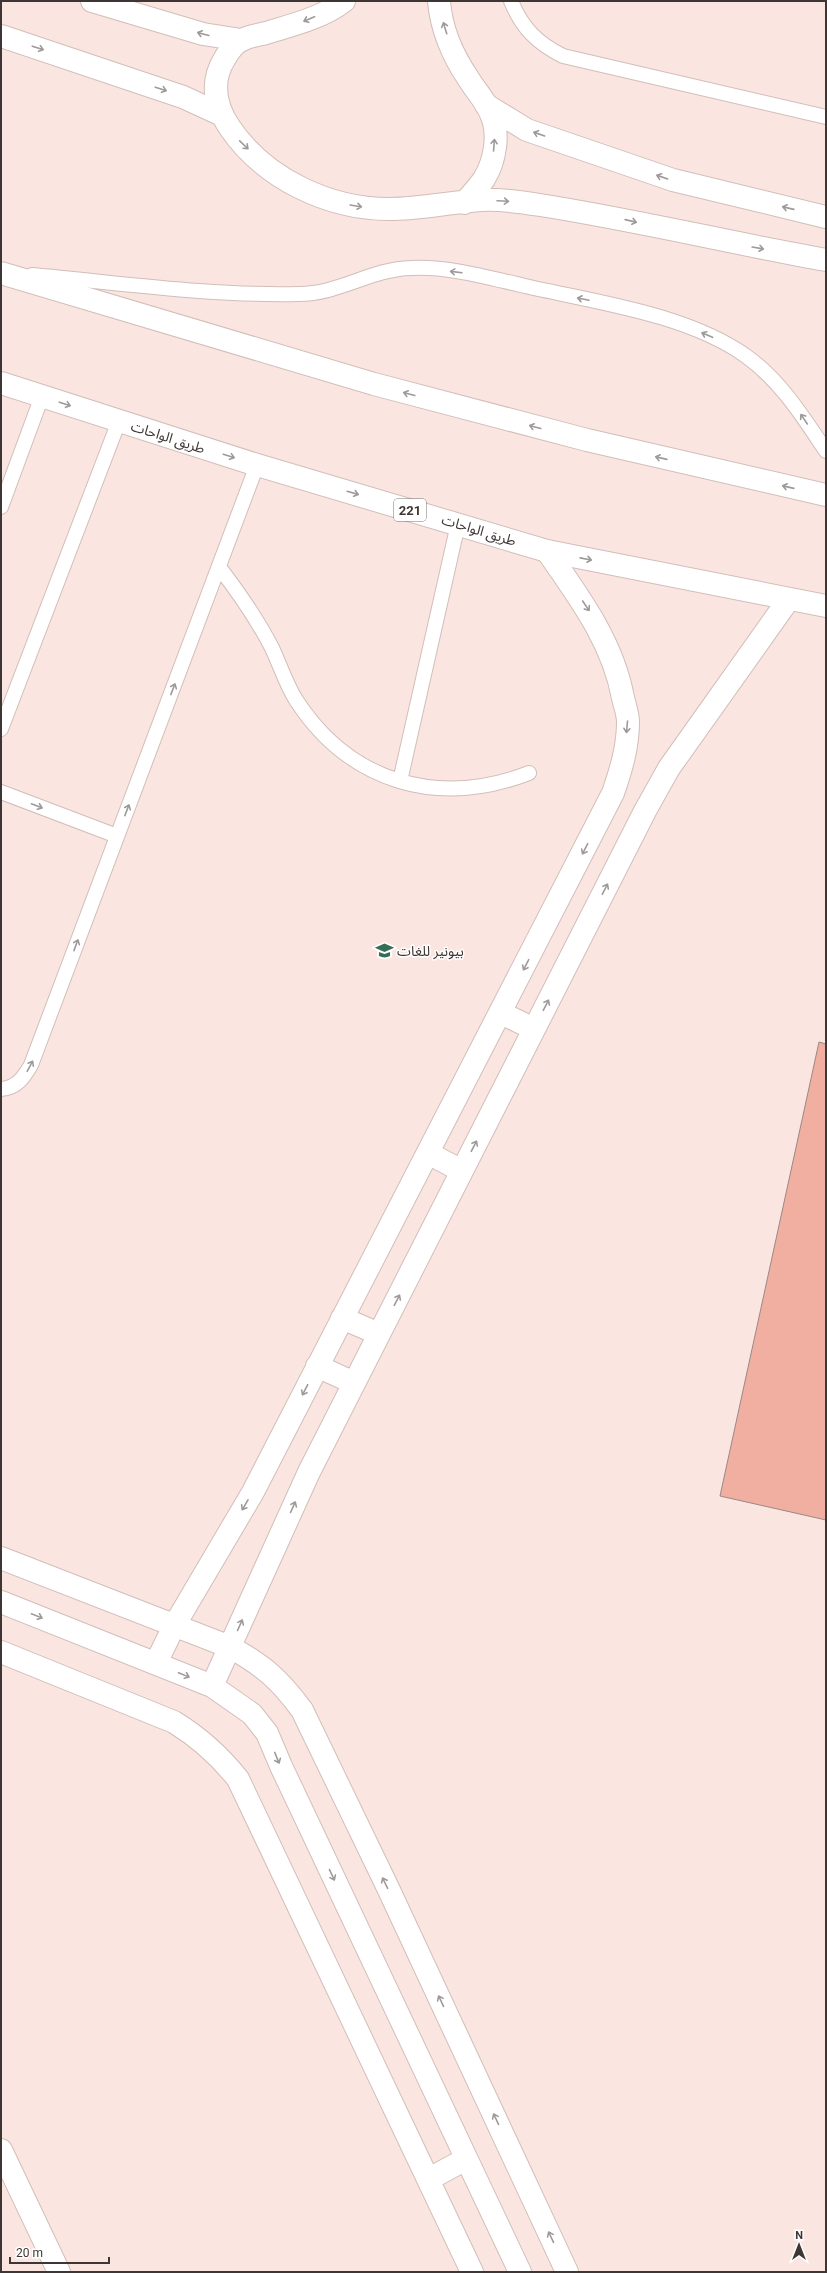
<svg xmlns="http://www.w3.org/2000/svg" width="827" height="2273" font-family="Roboto,'Noto Sans Arabic',sans-serif">
	<style>
		.building { fill: #f0afa1; stroke: #9b8884 }
		.lines { fill: none; stroke-linecap: round; stroke-linejoin: round }
		.lane-casing { stroke: #d2beb9; stroke-width: 16 }
		.street-casing { stroke: #d2beb9; stroke-width: 24 }
		.secondary-casing { stroke: #d2beb9; stroke-width: 24 }
		.highway-casing { stroke: #d2beb9; stroke-width: 24 }
		.lane { stroke: #fff; stroke-width: 14 }
		.street { stroke: #fff; stroke-width: 22 }
		.secondary { stroke: #fff; stroke-width: 22 }
		.highway { stroke: #fff; stroke-width: 22 }
		.oneway { stroke: #9e9a9a }
		.labels { text-anchor: middle; stroke-width: 3; stroke-linejoin: round; paint-order: stroke }
		.shield { fill: #fff; stroke: #787271; stroke-width: 1 }
		.shield-label { font-size: 13px; font-weight: bold; fill: #3e3634 }
		.street-label { font-size: 14px; fill: #3e3634; stroke: #fff }
		.poi-label { font-size: 14px; fill: #3e3634; stroke: #fff; text-anchor: start }
	</style>
	<rect width="100%" height="100%" fill="#fae5e0"/>
	<!-- building -->
	<path class="building" d="M819,1042L826,1044V1520L720,1496Z"/>
	<g class="lines">
		<defs>
			<path id="lane" d="M511,1C522,28 537,43 563,56L826,117
				M32,275C121,283 210,296 299,294C339,294 371,269 411,268C449,266 489,278 525,286C595,302 687,314 746,356C780,380 803,417 826,451
				M1,507L42,396
				M219,567C239,593 257,619 272,648C280,665 286,684 296,700C350,783 438,808 529,773
				M1,729L119,421
				M400,781L458,524
				M1,792L117,836
				M1,1089C17,1088 24,1077 31,1065L257,465"/>
			<path id="street" d="M501,1013L534,1029
				M428,1153L462,1171
				M342,1318L379,1334
				M317,1366L354,1383
				M1,1558L230,1647C264,1666 279,1679 302,1710L388,1888L567,2272
				M1,1602L212,1686L252,1714L267,1733L281,1766L520,2272
				M1,1652L174,1722C200,1738 219,1755 238,1779L472,2272
				M156,1663L174,1626L253,1492L613,793C621,770 628,747 628,722C628,714 625,706 623,698C613,642 579,597 547,551
				M212,1686L309,1472L645,811L669,768L789,599
				M1,2150L59,2272
				M429,2179L466,2159"/>
			<path id="secondary" d="M92,1L203,34L241,40
				M344,1C322,18 292,25 266,33C258,35 249,36 242,40C234,43 229,51 225,58C210,82 215,106 230,128C265,179 329,209 389,209C420,209 451,202 482,200C501,199 521,202 540,205C636,220 731,243 826,260
				M439,1C441,28 453,56 468,78C475,90 486,101 491,114C500,134 495,161 484,179C478,188 471,195 464,203
				M1,36L183,97L220,114
				M486,105L527,130L673,180L826,217"/>
			<path id="highway" d="M1,273L374,384L587,440L826,495
				M1,383L257,465L547,551L826,606"/>
		</defs>
		<!-- lane casing -->
		<use href="#lane" class="lane-casing"/>
		<!-- street casing -->
		<use href="#street" class="street-casing"/>
		<!-- secondary casing -->
		<use href="#secondary" class="secondary-casing"/>
		<!-- highway casing -->
		<use href="#highway" class="highway-casing"/>
		<!-- lane -->
		<use href="#lane" class="lane"/>
		<!-- street -->
		<use href="#street" class="street"/>
		<!-- secondary -->
		<use href="#secondary" class="secondary"/>
		<!-- highway -->
		<use href="#highway" class="highway"/>
	</g>
	<!-- one-way arrows -->
	<defs><path id="oneway-shaft" d="M-6 0H5M1.5-3L5.5 0L1.5 3" fill="none" stroke-width="1.6" stroke-linecap="round" stroke-linejoin="round"/></defs>
	<g class="oneway">
		<use href="#oneway-shaft" transform="translate(309 19) rotate(157)"/>
		<use href="#oneway-shaft" transform="translate(445 28) rotate(-107)"/>
		<use href="#oneway-shaft" transform="translate(203 34) rotate(-165)"/>
		<use href="#oneway-shaft" transform="translate(38 48) rotate(18)"/>
		<use href="#oneway-shaft" transform="translate(161 89) rotate(18)"/>
		<use href="#oneway-shaft" transform="translate(539 134) rotate(-161)"/>
		<use href="#oneway-shaft" transform="translate(244 145) rotate(44)"/>
		<use href="#oneway-shaft" transform="translate(494 145) rotate(-86)"/>
		<use href="#oneway-shaft" transform="translate(662 177) rotate(-161)"/>
		<use href="#oneway-shaft" transform="translate(503 201) rotate(3)"/>
		<use href="#oneway-shaft" transform="translate(356 206) rotate(9)"/>
		<use href="#oneway-shaft" transform="translate(788 208) rotate(-167)"/>
		<use href="#oneway-shaft" transform="translate(631 221) rotate(13)"/>
		<use href="#oneway-shaft" transform="translate(758 248) rotate(10)"/>
		<use href="#oneway-shaft" transform="translate(456 272) rotate(-173)"/>
		<use href="#oneway-shaft" transform="translate(583 299) rotate(-168)"/>
		<use href="#oneway-shaft" transform="translate(707 335) rotate(-157)"/>
		<use href="#oneway-shaft" transform="translate(409 394) rotate(-165)"/>
		<use href="#oneway-shaft" transform="translate(65 404) rotate(18)"/>
		<use href="#oneway-shaft" transform="translate(804 419) rotate(-124)"/>
		<use href="#oneway-shaft" transform="translate(535 427) rotate(-165)"/>
		<use href="#oneway-shaft" transform="translate(229 456) rotate(18)"/>
		<use href="#oneway-shaft" transform="translate(661 458) rotate(-167)"/>
		<use href="#oneway-shaft" transform="translate(788 487) rotate(-167)"/>
		<use href="#oneway-shaft" transform="translate(353 493) rotate(16)"/>
		<use href="#oneway-shaft" transform="translate(586 559) rotate(11)"/>
		<use href="#oneway-shaft" transform="translate(586 606) rotate(56)"/>
		<use href="#oneway-shaft" transform="translate(173 689) rotate(-69)"/>
		<use href="#oneway-shaft" transform="translate(627 727) rotate(95)"/>
		<use href="#oneway-shaft" transform="translate(37 806) rotate(21)"/>
		<use href="#oneway-shaft" transform="translate(127 810) rotate(-69)"/>
		<use href="#oneway-shaft" transform="translate(585 849) rotate(117)"/>
		<use href="#oneway-shaft" transform="translate(605 889) rotate(-63)"/>
		<use href="#oneway-shaft" transform="translate(76 945) rotate(-70)"/>
		<use href="#oneway-shaft" transform="translate(526 965) rotate(117)"/>
		<use href="#oneway-shaft" transform="translate(546 1005) rotate(-63)"/>
		<use href="#oneway-shaft" transform="translate(30 1066) rotate(-62)"/>
		<use href="#oneway-shaft" transform="translate(474 1146) rotate(-63)"/>
		<use href="#oneway-shaft" transform="translate(397 1300) rotate(-63)"/>
		<use href="#oneway-shaft" transform="translate(305 1390) rotate(117)"/>
		<use href="#oneway-shaft" transform="translate(245 1505) rotate(120)"/>
		<use href="#oneway-shaft" transform="translate(293 1507) rotate(-66)"/>
		<use href="#oneway-shaft" transform="translate(37 1616) rotate(22)"/>
		<use href="#oneway-shaft" transform="translate(240 1625) rotate(-66)"/>
		<use href="#oneway-shaft" transform="translate(184 1675) rotate(22)"/>
		<use href="#oneway-shaft" transform="translate(277 1758) rotate(68)"/>
		<use href="#oneway-shaft" transform="translate(332 1875) rotate(65)"/>
		<use href="#oneway-shaft" transform="translate(385 1883) rotate(-116)"/>
		<use href="#oneway-shaft" transform="translate(441 2001) rotate(-115)"/>
		<use href="#oneway-shaft" transform="translate(496 2119) rotate(-115)"/>
		<use href="#oneway-shaft" transform="translate(551 2237) rotate(-115)"/>
	</g>
	<!-- icons -->
	<defs>
		<symbol id="school-bare" viewBox="-9 -9 18 18"><path d="M0-5L7-2L0 1L-7-2ZM-4 1L0 2.5L4 1V4Q0 6-4 4Z" fill="#366e55" stroke="#fff" stroke-width="2.5" paint-order="stroke"/></symbol>
	</defs>
	<g fill-rule="evenodd">
		<use href="#school-bare" x="372" y="938" width="25" height="25"/>
	</g>
	<g class="labels">
		<!-- shield labels -->
		<rect class="shield" x="394" y="499" width="32" height="22" rx="3"/>
		<g class="shield-label">
			<text x="410" y="515">221</text>
		</g>
		<!-- street labels -->
		<g class="street-label">
			<text transform="translate(168 437) rotate(18)" y="5">طريق الواحات</text>
			<text transform="translate(479 530) rotate(17)" y="5">طريق الواحات</text>
		</g>
		<!-- poi labels -->
		<g class="poi-label">
			<text x="397" y="956">بيونير للغات</text>
		</g>
	</g>
	<!-- border -->
	<rect width="827" height="2273" fill="none" stroke="#3e3634" stroke-width="4"/>
	<!-- north arrow -->
	<g transform="translate(799 2245)" stroke="#ffffff" stroke-width="3" paint-order="stroke">
	<path d="M0-3L7 15L0 10L-7 15Z" fill="#3e3634"/>
	<text y="-6" font-size="11" font-weight="bold" text-anchor="middle" fill="#3e3634">N</text>
	</g>
	<!-- scale -->
	<path d="M10 2257v6h99v-6" fill="none" stroke="#3e3634" stroke-width="2"/>
	<text x="16" y="2257" font-size="12" fill="#3e3634" stroke="#ffffff" stroke-width="3" paint-order="stroke">20 m</text>
</svg>
